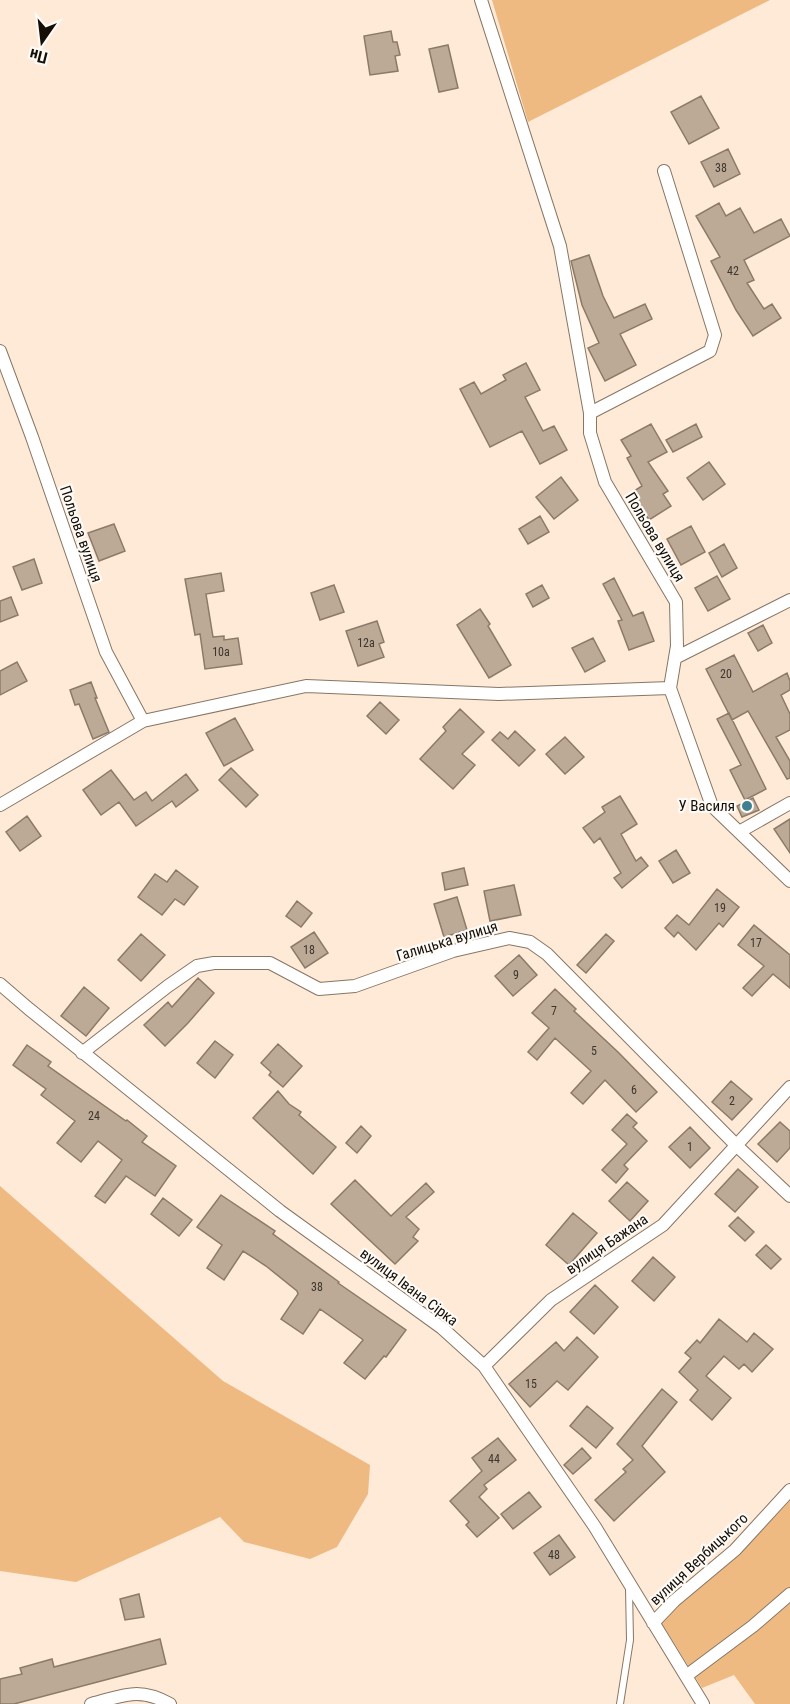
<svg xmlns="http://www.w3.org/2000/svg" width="790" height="1704" font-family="'Roboto Condensed',sans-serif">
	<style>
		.green { fill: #efba81 }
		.building { fill: #bcaa97; stroke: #8c7a68; stroke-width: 1.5 }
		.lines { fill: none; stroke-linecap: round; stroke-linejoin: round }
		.service-casing { stroke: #877664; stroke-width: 8 }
		.minor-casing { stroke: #877664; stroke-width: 14 }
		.service { stroke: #fff; stroke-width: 6 }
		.minor { stroke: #fff; stroke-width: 12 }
		.poi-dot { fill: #3f7f92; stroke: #fefaf6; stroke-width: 2 }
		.labels { text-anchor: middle; stroke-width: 4.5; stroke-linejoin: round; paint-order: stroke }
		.number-label { font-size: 12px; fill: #3e352b }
		.street-label { font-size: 15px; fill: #140e07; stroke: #fefaf6 }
		.poi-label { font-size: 15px; fill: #140e07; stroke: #fefaf6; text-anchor: end }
	</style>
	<rect width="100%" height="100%" fill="#feead6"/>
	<!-- green -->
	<path class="green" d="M492,0H770L528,122Z
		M0,1186L223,1381L370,1465L368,1494L337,1547L310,1559L244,1542L220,1517L76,1582L0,1571Z
		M790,1486V1704H755L734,1675L702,1688L661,1622Z"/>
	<!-- building -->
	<path class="building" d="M391,31L393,42H397L400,55L395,56L398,71L370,75L364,36Z
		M448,45L458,88L439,92L429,49Z
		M701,96L719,128L689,144L671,112Z
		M728,149L740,174L714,187L701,162Z
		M719,203L726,216L740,208L754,233L781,219L790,236L744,260L754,280L747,283L764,309L772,304L781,318L753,336L736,310L711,261L720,257L696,216Z
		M589,255L603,296L614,318L645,304L652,319L620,334L636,365L605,381L588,348L599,343L582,305L571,261Z
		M526,363L540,390L525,397L543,431L554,426L567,450L540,464L522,431L490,447L460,389L474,382L481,394L506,380L503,375Z
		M651,424L667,452L648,462L668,491L663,494L671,506L649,520L631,493L642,486L627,458L631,456L621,440Z
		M696,424L702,437L673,452L666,440Z
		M709,462L725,484L703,500L687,478Z
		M561,477L578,500L554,519L536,497Z
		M540,516L549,532L528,544L519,529Z
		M114,524L125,551L99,561L88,533Z
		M691,526L705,552L681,565L667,539Z
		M724,544L737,568L722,577L709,553Z
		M34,559L42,583L22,590L13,567Z
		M221,573L224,591L206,594L213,637L224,636V640L238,638L242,664L205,669L200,634L195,635L185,579Z
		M717,576L730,599L708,611L695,588Z
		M614,578L633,616L643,612L654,641L629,650L618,621L622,620L603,584Z
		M334,585L344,612L320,620L311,593Z
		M542,585L549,598L533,607L526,594Z
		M11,597L18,615L0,622V601Z
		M480,609L490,624L488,626L511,665L489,678L457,625Z
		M377,621L384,642L379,644L384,657L358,666L346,631Z
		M763,625L772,643L758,651L748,633Z
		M593,638L605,661L585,672L572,648Z
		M734,655L753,692L787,673L790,681V690L781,695L790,714V730L776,737L790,761V778L787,779L748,711L732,720L706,669Z
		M17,662L27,681L0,695V671Z
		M91,682L97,698H95L109,732L93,739L79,704L75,705L70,690Z
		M380,702L399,720L386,734L367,716Z
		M460,709L484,732L462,754L475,765L453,789L420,759L446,731L443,727Z
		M729,713L766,789L745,800L730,770L741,765L717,719Z
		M235,718L253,750L224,766L206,733Z
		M515,731L535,750L519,766L492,740L500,732L508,739Z
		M565,737L584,757L565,774L546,754Z
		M231,768L258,795L246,807L219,780Z
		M111,770L134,800L146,792L152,801L186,774L198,790L176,807L172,801L136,826L119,802L101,815L83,790Z
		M620,796L637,824L621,834L636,861L641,857L648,866L622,888L614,878L621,873L600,838L594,843L583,828L605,812L602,807Z
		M753,798L759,810L742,817L737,806Z
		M27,816L41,836L20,851L6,832Z
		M790,819V853L774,829Z
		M676,850L690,873L673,883L659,861Z
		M464,868L468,885L445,890L442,873Z
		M176,870L198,887L184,905L175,899L162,915L138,897L155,874L167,882Z
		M514,885L521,915L490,921L484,891Z
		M717,889L739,907L723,927L719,923L696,950L678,932L674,937L665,928L677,915L689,925Z
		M457,897L467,930L444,937L434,904Z
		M297,901L312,913L301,927L286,916Z
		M754,925L790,955V988L773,974L752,996L743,988L764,966L738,945Z
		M314,932L328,953L305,968L291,947Z
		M141,934L165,955L141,981L118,960Z
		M606,934L614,941L586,973L577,965Z
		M519,955L537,975L513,996L495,976Z
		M198,978L214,993L188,1023L165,1046L144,1025L168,1002L172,1007Z
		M84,987L109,1008L86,1036L61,1016Z
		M555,989L576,1009L574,1011L619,1053L657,1092L636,1112L605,1080L583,1104L571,1093L591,1071L555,1038L537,1060L528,1052L549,1028L532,1013Z
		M215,1041L233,1055L215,1078L197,1063Z
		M278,1044L302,1066L283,1087L269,1075L271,1072L261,1063Z
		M27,1045L51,1062L48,1066L126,1121L127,1120L147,1136L142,1142L176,1166L155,1196L126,1176L105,1203L95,1196L122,1160L98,1141L81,1162L57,1143L75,1121L41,1095L46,1089L13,1065Z
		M731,1081L752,1099L732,1120L712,1102Z
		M278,1091L289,1104L301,1112L299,1115L336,1147L313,1174L253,1118Z
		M627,1114L637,1123L633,1127L647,1141L624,1165L628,1169L616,1183L602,1170L627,1144L612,1130Z
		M780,1122L790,1131V1148L777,1162L758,1144Z
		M361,1126L371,1136L357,1153L346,1143Z
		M690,1127L710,1148L690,1168L669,1147Z
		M738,1169L758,1187L735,1212L715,1194Z
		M355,1180L391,1216L426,1183L434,1192L406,1217L419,1229L413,1237L418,1241L395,1264L331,1204Z
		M627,1182L648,1201L630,1221L609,1201Z
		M221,1195L275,1231L273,1234L339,1282L338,1283L406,1330L386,1357L384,1356L365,1379L344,1363L363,1340L362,1339L320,1309L303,1334L281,1319L298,1294L297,1291L266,1266L243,1251L224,1280L207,1268L222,1245L197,1227Z
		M163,1198L192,1220L179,1236L151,1214Z
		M573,1213L597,1233L569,1265L546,1245Z
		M738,1217L754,1232L745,1241L729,1226Z
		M766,1245L781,1259L771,1269L756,1255Z
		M653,1257L675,1277L654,1301L632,1281Z
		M595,1285L618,1307L594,1334L570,1312Z
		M719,1319L747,1342L754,1333L773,1349L752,1372L744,1364L739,1369L724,1356L706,1376L731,1398L712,1420L690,1400L698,1390L679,1372L691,1358L685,1353L697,1340L700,1343Z
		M577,1337L598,1357L568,1390L557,1381L530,1407L509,1384L556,1342L564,1351Z
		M662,1389L677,1402L642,1446L665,1472L614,1521L595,1500L626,1472L623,1469L633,1460L617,1444Z
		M587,1406L613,1428L596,1448L570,1426Z
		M498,1438L516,1460L484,1485L487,1489L479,1497L499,1518L477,1537L466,1525L469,1522L450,1501L482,1471L472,1458Z
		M582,1448L591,1458L573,1474L564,1465Z
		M529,1492L541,1507L513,1529L501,1514Z
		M559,1535L575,1557L550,1575L534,1553Z
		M139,1594L144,1617L125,1620L120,1599Z
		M160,1639L166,1664L14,1704H0V1679L22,1674L20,1668L52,1659L54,1667Z"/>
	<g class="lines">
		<defs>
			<path id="service" d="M620,1704L630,1640L629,1588"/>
			<path id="minor" d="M481,0L560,246L590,413
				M664,171L715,335L710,351L590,413V433L605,482L676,602L677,646L670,688L712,806L790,881
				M0,351L32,437L106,652L143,721
				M675,658L790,600
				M0,805L143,721L306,686L499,694L670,688
				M739,832L790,803
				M0,984L29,1009L280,1211L442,1328L484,1366L595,1527L703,1704
				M82,1053L168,986L197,966L214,963H270L319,989L355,986L453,951L509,938L530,942L547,954L736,1145L790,1196
				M484,1366L551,1300L663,1225L790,1087
				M653,1623L674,1601L735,1550L790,1490
				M686,1676L753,1626L790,1594
				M91,1704C123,1696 138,1686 170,1704"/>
		</defs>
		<!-- service casing -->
		<use href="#service" class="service-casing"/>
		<!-- minor casing -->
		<use href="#minor" class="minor-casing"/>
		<!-- service -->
		<use href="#service" class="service"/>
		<!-- minor -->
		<use href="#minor" class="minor"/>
	</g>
	<!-- markers -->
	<circle class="poi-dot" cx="747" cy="806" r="6"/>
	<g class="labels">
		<!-- number labels -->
		<g class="number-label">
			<text x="721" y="172">38</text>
			<text x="733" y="275">42</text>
			<text x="366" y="647">12а</text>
			<text x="221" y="656">10а</text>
			<text x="726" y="678">20</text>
			<text x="720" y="912">19</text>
			<text x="756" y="947">17</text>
			<text x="309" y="954">18</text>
			<text x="516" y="979">9</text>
			<text x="554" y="1015">7</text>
			<text x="594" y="1055">5</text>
			<text x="634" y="1094">6</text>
			<text x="732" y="1105">2</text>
			<text x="94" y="1120">24</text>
			<text x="690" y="1151">1</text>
			<text x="317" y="1291">38</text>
			<text x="531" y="1388">15</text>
			<text x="494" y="1463">44</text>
			<text x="554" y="1559">48</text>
		</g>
		<!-- street labels -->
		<g class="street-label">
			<text transform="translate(81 534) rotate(71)" y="5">Польова вулиця</text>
			<text transform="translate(655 537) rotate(59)" y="5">Польова вулиця</text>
			<text transform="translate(447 941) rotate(-17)" y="5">Галицька вулиця</text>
			<text transform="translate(607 1244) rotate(-34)" y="5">вулиця Бажана</text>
			<text transform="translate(409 1287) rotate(37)" y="5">вулиця Івана Сірка</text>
			<text transform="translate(699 1559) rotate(-43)" y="5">вулиця Вербицького</text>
		</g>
		<!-- poi labels -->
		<g class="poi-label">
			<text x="735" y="811">У Василя</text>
		</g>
	</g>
	<!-- north arrow -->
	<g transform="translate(42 42) rotate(194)" stroke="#fefaf6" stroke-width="4.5" paint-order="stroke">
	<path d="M0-4.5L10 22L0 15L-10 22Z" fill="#140e07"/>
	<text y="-9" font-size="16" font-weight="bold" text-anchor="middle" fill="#140e07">Пн</text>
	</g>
</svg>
